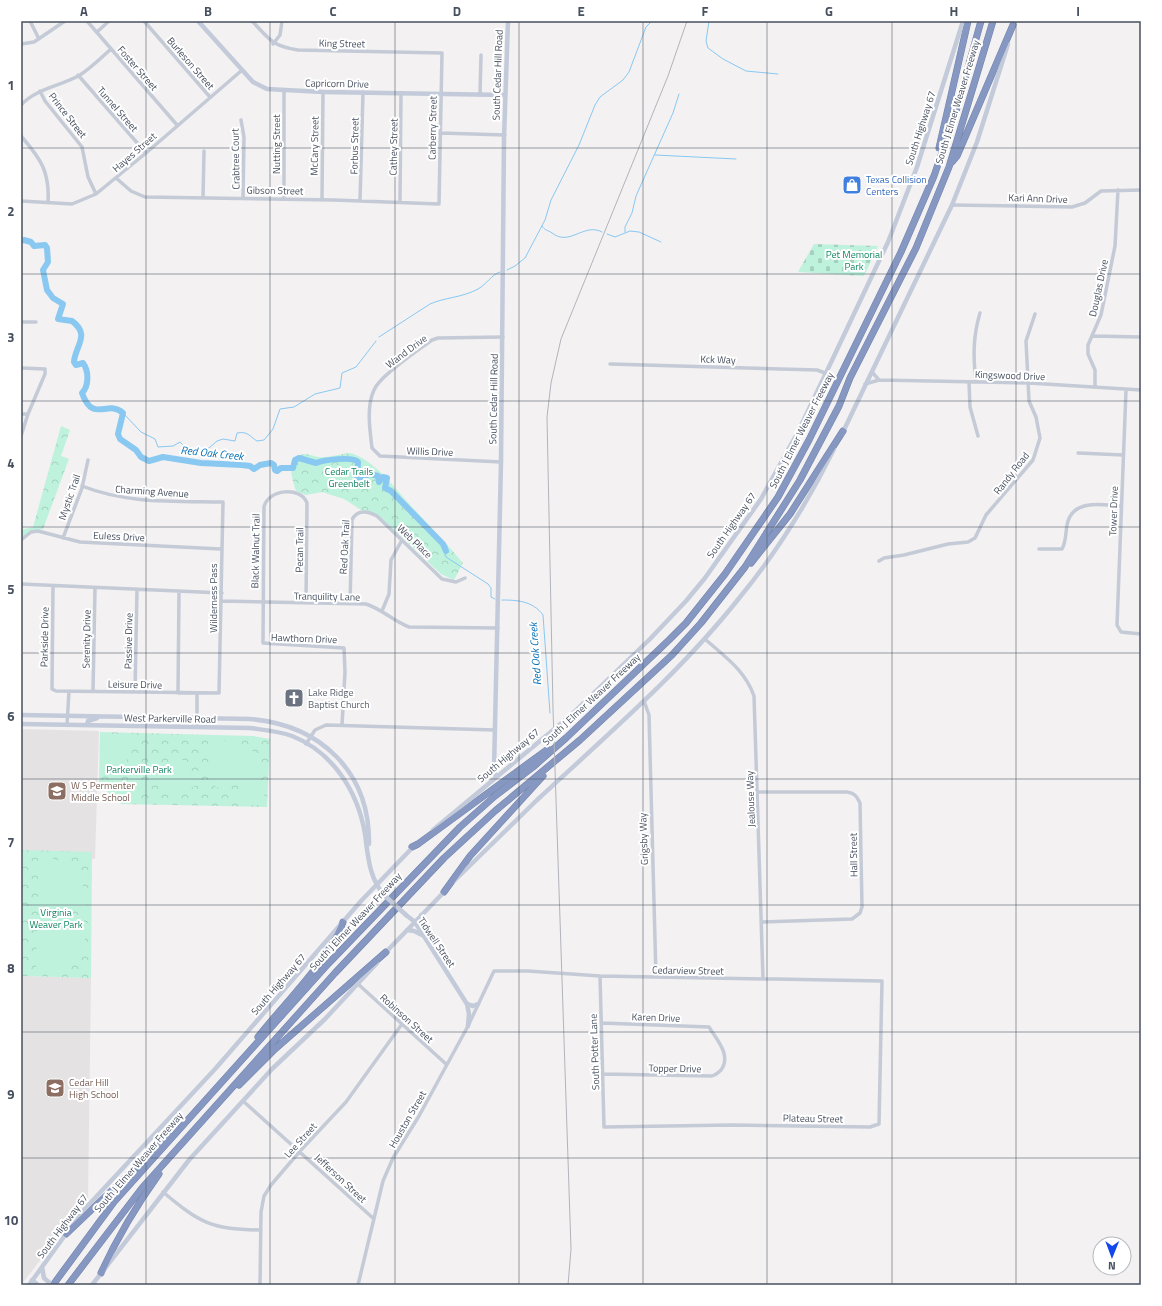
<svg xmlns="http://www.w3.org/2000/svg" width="1162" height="1306" font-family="'Titillium Web',sans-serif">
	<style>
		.education { fill: #e4e2e3 }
		.cemetery { fill: url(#cemetery-stones) }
		.park { fill: url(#park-crowns) }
		.pitch { fill: #bef2dc }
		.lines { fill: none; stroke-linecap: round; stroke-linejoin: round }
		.stream { stroke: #89c8f1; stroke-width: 1 }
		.river { stroke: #89c8f1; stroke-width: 6 }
		.highway-casing { stroke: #7183ad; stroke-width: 7 }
		.street { stroke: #c4cad6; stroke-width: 3.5 }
		.secondary { stroke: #c3cada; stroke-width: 4.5 }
		.highway { stroke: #8698c1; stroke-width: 6 }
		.rail { stroke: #b2b4bb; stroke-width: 1 }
		.secondary-bridge { stroke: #c3cada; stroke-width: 4.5 }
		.grid { fill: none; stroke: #47505f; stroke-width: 1; stroke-opacity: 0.55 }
		.labels { text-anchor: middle; stroke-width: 4; stroke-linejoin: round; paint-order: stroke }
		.street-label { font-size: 10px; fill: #47505f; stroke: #fff }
		.shop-label { font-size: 10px; fill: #366cbe; stroke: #fff; text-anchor: start }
		.park-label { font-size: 10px; fill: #138662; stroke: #fff }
		.worship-label { font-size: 10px; fill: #5b616d; stroke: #fff; text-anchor: start }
		.education-label { font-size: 10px; fill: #785e54; stroke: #fff; text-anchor: start }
		.water-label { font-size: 11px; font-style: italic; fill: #056fb4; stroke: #fff }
		.neatline { fill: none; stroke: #47505f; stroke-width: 1.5 }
		.grid-label { font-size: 13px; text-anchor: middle; font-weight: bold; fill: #47505f }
	</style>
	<defs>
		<pattern id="cemetery-stones" width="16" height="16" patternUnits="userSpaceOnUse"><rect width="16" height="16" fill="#bef2dc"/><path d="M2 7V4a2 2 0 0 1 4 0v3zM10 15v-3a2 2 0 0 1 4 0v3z" fill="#a5d1bf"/></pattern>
		<pattern id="park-crowns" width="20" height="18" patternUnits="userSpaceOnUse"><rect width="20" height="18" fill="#bef2dc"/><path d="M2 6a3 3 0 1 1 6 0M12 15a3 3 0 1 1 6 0" fill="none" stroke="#a5d1bf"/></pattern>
	</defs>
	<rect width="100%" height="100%" fill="#f3f1f1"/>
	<!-- education -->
	<path class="education" d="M21,729L99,731L95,859L21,856Z
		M21,976L91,978L88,1199L21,1285Z"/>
	<!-- cemetery -->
	<path class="cemetery" d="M814,244L878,246L864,276L798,272Z"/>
	<!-- park -->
	<path class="park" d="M61,426L70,430L61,456L69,459L43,529L33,531L21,538V530L33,527Z
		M350,453C375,459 398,493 416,511C432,529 448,545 463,563L454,580L441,574L377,514L361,510L344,499L322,492L306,495L296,491C292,479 284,454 306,454C310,454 314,457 319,457C328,458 340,454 350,453Z
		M100,732L253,736L270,739L267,807L121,804L99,784Z
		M21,850L92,852L91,978L21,976Z"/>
	<!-- pitch -->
	<path class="pitch" d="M105,734H133V749L126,761L101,765L102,737Z
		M225,741C253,742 260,754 259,781L265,780L264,802L261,805H240V792L245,783L218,788L213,785L208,743Z
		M179,756L201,782C183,796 165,794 151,776L176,757Z
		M128,780L138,786V800L124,801L119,795L118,781Z
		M21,856H23L21,906Z
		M38,856C68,857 87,879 88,908H42L38,907Z
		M42,922L88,923C86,952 66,974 36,973L37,925Z"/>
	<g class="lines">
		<!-- stream -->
		<path class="stream" d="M709,21L706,41L708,48L723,59L746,71L778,74
			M655,155L736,159
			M542,226C545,231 548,230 552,233C570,247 584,222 602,232
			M625,232V227L632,213L636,196L673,113L679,94
			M607,234L615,237L630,231L639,232L661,242
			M507,270L515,266L525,258L545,220L551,200L579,145L595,105L600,97L623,80L629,72L646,27L652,21
			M379,337L430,304C446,297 461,298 478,289C487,284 491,275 500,272
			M123,413L141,432L155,439L158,447L173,446L180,442L183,445L182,450L188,453L209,448L217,441L223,439L235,441L237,433C248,431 249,436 257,441L264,440L273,429L280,409L294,407L315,394L340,388L342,373L356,367L376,341
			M446,551L445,555L446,557L488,584L491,588V597L495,599
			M502,600C517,600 533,601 543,615L550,713"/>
		<!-- river -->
		<path class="river" d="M21,241L24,240L31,242L34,246L45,245L47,248L48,262L43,270L47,290L53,298L63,304L58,319L72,321C91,335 75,346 74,362L76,365L83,363C89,371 89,386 82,393C93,424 108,399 123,413L118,434L120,439L136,450L141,457L149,461L163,457L201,463L242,465L250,466L254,469L260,465L271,463L274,465L275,470L277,471L281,468H293L295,460L299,458L316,463C323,460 353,456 358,462L357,479L370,474L378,476L379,482L383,477L387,478L385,488L391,491L443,544L446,551"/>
		<defs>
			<path id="highway" d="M939,148L968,21
				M952,162L957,156L1013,25
				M751,563L790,514L843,431
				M412,847L418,844L548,749
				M444,892L470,856L543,776
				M258,1037C283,1005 330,959 343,922
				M239,1085L275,1049L386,952
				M66,1234L169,1136
				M101,1273C117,1238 136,1206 159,1174
				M53,1285L114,1202L328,964L460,827L495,796L533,767L566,738L669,640L686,623L725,574L778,497L809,440L901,252L934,176L956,111L981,21
				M68,1285L142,1188L335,973L444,858L495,811L580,740L672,655L701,623L745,567L800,480L839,406L850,378L916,248L949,167L993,21"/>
		</defs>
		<!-- highway casing -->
		<use href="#highway" class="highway-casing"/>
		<!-- street -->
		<path class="street" d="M30,21L39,39
			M87,21L177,125
			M144,21L210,97
			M97,32L109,21
			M21,44L34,42L65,21
			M273,44L280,35L282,21
			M78,75L146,153
			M40,91L45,101L82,147L88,177L96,194
			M480,95L481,55
			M21,105C37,88 61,86 80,75C91,68 101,58 111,49
			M241,120L244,137L243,198
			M440,133L505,135
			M21,136C41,159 50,172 48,203
			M116,178L131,191L145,197L334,200L439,204L442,53L298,50C272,46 270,40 252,21
			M203,198L204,151
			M284,198V91
			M322,199L323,92
			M21,201L72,204L96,194L146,153L241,71
			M360,201L363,92
			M400,202L401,93
			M952,205L1072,207L1085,203L1101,191L1141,190
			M21,322H36
			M1093,336L1141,337
			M610,364L817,370L825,373
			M21,368L45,369V374L28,414L21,436
			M872,372L879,380
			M969,382L970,407L978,436
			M976,382C973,357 973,336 980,313
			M865,384L879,380L1029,383L1141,390
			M1095,386V370L1088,354V345L1101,315L1115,246L1118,190
			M1126,390L1117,625L1121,632L1141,634
			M21,414H28
			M1078,453L1123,455
			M501,462L380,456L372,448C370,430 366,407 374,390C379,377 419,349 432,340L438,338L503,337
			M63,538L82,488L88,460
			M21,540L31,532L38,531L80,542L221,549
			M1039,549H1062C1067,540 1065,531 1068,521C1075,499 1103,505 1121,506
			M879,561L884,558L904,555L948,544L968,542L975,538L986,515L1033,460L1040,438L1036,417L1029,401L1026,341L1035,314
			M21,584L222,593
			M53,586L52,689L56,691L219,693L223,502C176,501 127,504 82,486
			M222,601L366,604C382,609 393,621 409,627L498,628
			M306,603L307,503C301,486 268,489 264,507L263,643L344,648L345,672L342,725
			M350,604L352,520C357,509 368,511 377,516L442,579L456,582L465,578
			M382,611L389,594L391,560L402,540
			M705,639C724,656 745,670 754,696L763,979
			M93,691L95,588
			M135,692L137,589
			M178,693L179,591
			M644,701L649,715L656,977
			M67,725L69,691
			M197,727V694
			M306,744L315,730L326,725L495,730
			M757,792H847C854,793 857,796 860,803L862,907L860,913L852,919L762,922
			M358,984L446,1064
			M602,1023L709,1027C716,1039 732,1055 721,1070C718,1073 715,1076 711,1076L603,1074
			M243,1101L374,1219
			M163,1192C201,1224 211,1229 261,1230
			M260,1285L261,1212L264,1196L271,1185L300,1151L346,1102L402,1024
			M358,1285L383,1181L393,1158L419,1116L468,1026L494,971H528L600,976L882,981L879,1124L870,1127L732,1125L604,1127L600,976"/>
		<!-- secondary -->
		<path class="secondary" d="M198,21L253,82L267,89L323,92L505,95
			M842,434L952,205L977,142L1008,44
			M21,715L250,719C321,725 370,772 369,844
			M21,724L250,728C264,730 278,731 292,736C333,752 358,792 365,834C368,856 369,879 385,896
			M87,725L88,721L97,718
			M496,777L494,770L501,462L504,138L508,21
			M433,830L570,716L650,639L686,601L705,578L761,499L799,430L888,242L917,167L963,21
			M454,881C482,854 509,827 537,800C607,735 680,673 740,597C777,552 808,502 834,449
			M406,915L415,922L467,1004L469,1014L468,1026
			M421,915L422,931
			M407,930L414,931L422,935
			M385,953L445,891
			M467,1004L473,1006L478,1004
			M72,1225L82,1212L216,1068L361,901L414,846
			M42,1267L44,1278L52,1285
			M32,1280L38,1285
			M29,1285L68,1231
			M92,1285L189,1160L272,1069L325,1019L377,963"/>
		<!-- highway -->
		<use href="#highway" class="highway"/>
		<!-- rail -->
		<path class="rail" d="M568,1285L571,1249L553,709L547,417L551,383L561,339L668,76L687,21"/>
		<!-- secondary-bridge -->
		<path class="secondary-bridge" d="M385,896L406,915"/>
	</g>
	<!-- grid -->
	<path class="grid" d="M146,21V1285M270,21V1285M395,21V1285M519,21V1285M643,21V1285M767,21V1285M892,21V1285M1016,21V1285M21,148H1141M21,274H1141M21,401H1141M21,527H1141M21,653H1141M21,779H1141M21,905H1141M21,1032H1141M21,1158H1141"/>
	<!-- icons -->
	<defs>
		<symbol id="shop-square" viewBox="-11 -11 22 22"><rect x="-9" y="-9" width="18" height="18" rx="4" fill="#3f7fe0" stroke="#fff"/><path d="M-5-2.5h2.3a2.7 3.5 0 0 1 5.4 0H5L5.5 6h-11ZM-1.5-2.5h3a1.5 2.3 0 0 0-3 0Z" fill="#fff"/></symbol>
		<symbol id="church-square" viewBox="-11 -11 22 22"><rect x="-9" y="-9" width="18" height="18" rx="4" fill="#6b7280" stroke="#fff"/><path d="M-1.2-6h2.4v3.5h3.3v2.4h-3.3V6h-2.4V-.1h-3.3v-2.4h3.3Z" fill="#fff"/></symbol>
		<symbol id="school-square" viewBox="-11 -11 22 22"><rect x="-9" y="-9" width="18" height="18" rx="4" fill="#8d6e63" stroke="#fff"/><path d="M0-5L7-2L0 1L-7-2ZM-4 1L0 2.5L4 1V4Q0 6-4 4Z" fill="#fff"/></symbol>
	</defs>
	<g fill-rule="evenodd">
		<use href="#shop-square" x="841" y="174" width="22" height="22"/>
		<use href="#church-square" x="283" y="687" width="22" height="22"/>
		<use href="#school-square" x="46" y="780" width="22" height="22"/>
		<use href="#school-square" x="44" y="1077" width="22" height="22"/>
	</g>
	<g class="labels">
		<!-- street labels -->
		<g class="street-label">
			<text transform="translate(342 43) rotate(1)" y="4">King Street</text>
			<text transform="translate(191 63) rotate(49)" y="4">Burleson Street</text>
			<text transform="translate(138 68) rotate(49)" y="4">Foster Street</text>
			<text transform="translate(497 75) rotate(-88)" y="4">South Cedar Hill Road</text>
			<text transform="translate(337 83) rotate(1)" y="4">Capricorn Drive</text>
			<text transform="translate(957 102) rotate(-73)" y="4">South J Elmer Weaver Freeway</text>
			<text transform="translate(118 109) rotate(49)" y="4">Tunnel Street</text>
			<text transform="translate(68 115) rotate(52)" y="4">Prince Street</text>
			<text transform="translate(432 128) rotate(-89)" y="4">Carberry Street</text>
			<text transform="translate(920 128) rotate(-72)" y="4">South Highway 67</text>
			<text transform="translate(276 144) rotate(-90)" y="4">Nutting Street</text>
			<text transform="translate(314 146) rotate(-89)" y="4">McCary Street</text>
			<text transform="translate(354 146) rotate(-89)" y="4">Forbus Street</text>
			<text transform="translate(393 147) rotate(-89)" y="4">Cathey Street</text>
			<text transform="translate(134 152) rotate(-41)" y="4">Hayes Street</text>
			<text transform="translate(235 159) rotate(-91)" y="4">Crabtree Court</text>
			<text transform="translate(275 190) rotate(1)" y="4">Gibson Street</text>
			<text transform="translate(1038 198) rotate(2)" y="4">Kari Ann Drive</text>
			<text transform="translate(1098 288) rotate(-78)" y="4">Douglas Drive</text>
			<text transform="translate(406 351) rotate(-37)" y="4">Wand Drive</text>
			<text transform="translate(718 359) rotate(2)" y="4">Kck Way</text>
			<text transform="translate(1010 375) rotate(2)" y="4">Kingswood Drive</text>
			<text transform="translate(493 399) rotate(-89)" y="4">South Cedar Hill Road</text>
			<text transform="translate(801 430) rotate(-63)" y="4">South J Elmer Weaver Freeway</text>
			<text transform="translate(430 451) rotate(2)" y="4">Willis Drive</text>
			<text transform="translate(1011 473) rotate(-52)" y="4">Randy Road</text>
			<text transform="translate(152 491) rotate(4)" y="4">Charming Avenue</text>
			<text transform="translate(69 497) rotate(-71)" y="4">Mystic Trail</text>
			<text transform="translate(1113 511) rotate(-88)" y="4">Tower Drive</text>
			<text transform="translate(731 525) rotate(-55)" y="4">South Highway 67</text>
			<text transform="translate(119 536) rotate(3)" y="4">Euless Drive</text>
			<text transform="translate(415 541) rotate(44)" y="4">Web Place</text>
			<text transform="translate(344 547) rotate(-87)" y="4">Red Oak Trail</text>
			<text transform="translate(299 550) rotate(-89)" y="4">Pecan Trail</text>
			<text transform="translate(255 551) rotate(-89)" y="4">Black Walnut Trail</text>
			<text transform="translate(327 596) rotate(1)" y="4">Tranquility Lane</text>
			<text transform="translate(213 598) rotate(-90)" y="4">Wilderness Pass</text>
			<text transform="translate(44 637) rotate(-89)" y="4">Parkside Drive</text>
			<text transform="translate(304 638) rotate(2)" y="4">Hawthorn Drive</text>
			<text transform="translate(86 639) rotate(-89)" y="4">Serenity Drive</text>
			<text transform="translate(128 641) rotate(-89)" y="4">Passive Drive</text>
			<text transform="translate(135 684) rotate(1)" y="4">Leisure Drive</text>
			<text transform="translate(591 699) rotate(-43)" y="4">South J Elmer Weaver Freeway</text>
			<text transform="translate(170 718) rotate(1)" y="4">West Parkerville Road</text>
			<text transform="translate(508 755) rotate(-40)" y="4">South Highway 67</text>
			<text transform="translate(750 799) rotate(-92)" y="4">Jealouse Way</text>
			<text transform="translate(643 839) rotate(-92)" y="4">Grigsby Way</text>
			<text transform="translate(853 855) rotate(-91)" y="4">Hall Street</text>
			<text transform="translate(355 921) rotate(-47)" y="4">South J Elmer Weaver Freeway</text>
			<text transform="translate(437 942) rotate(56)" y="4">Tidwell Street</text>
			<text transform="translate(688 970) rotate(1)" y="4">Cedarview Street</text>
			<text transform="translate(278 984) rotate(-49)" y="4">South Highway 67</text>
			<text transform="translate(656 1017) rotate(2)" y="4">Karen Drive</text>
			<text transform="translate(407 1018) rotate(42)" y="4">Robinson Street</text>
			<text transform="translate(594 1052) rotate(-92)" y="4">South Potter Lane</text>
			<text transform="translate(675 1068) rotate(1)" y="4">Topper Drive</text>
			<text transform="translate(813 1118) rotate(1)" y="4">Plateau Street</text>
			<text transform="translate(407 1119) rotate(-60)" y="4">Houston Street</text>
			<text transform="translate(300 1140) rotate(-48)" y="4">Lee Street</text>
			<text transform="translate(138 1162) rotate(-49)" y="4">South J Elmer Weaver Freeway</text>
			<text transform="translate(341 1178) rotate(43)" y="4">Jefferson Street</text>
			<text transform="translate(62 1226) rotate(-53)" y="4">South Highway 67</text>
		</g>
		<!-- shop labels -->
		<g class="shop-label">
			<text x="866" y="183">Texas Collision<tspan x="866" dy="12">Centers</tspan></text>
		</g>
		<!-- park labels -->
		<g class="park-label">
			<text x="854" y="258">Pet Memorial<tspan x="854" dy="12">Park</tspan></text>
			<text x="349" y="475">Cedar Trails<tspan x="349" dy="12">Greenbelt</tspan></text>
			<text x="139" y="773">Parkerville Park</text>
			<text x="56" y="916">Virginia<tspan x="56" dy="12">Weaver Park</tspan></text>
		</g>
		<!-- worship labels -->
		<g class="worship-label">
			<text x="308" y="696">Lake Ridge<tspan x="308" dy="12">Baptist Church</tspan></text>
		</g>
		<!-- education labels -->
		<g class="education-label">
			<text x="71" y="789">W S Permenter<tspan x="71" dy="12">Middle School</tspan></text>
			<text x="69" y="1086">Cedar Hill<tspan x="69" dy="12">High School</tspan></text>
		</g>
		<!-- water labels -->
		<g class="water-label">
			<text transform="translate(212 453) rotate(6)" y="4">Red Oak Creek</text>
			<text transform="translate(535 654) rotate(-94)" y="4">Red Oak Creek</text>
		</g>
	</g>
	<!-- border -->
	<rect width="1162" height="1306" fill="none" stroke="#ffffff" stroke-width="44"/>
	<!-- north arrow -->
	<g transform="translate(1112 1256) rotate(181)"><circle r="19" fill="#ffffff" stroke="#b5b9bf"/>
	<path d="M0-3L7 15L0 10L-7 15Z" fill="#1048ed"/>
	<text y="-6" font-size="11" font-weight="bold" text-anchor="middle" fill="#47505f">N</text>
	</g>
	<rect x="22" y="22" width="1118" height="1262" class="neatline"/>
	<g class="grid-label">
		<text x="84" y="16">A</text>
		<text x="208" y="16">B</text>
		<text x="333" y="16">C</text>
		<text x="457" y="16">D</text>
		<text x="581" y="16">E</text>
		<text x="705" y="16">F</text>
		<text x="829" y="16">G</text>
		<text x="954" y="16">H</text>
		<text x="1078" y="16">I</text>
		<text x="11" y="90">1</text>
		<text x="11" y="216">2</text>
		<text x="11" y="342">3</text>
		<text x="11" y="468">4</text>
		<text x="11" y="594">5</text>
		<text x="11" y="721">6</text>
		<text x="11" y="847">7</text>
		<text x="11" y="973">8</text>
		<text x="11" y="1099">9</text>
		<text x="11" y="1225">10</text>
	</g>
</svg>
